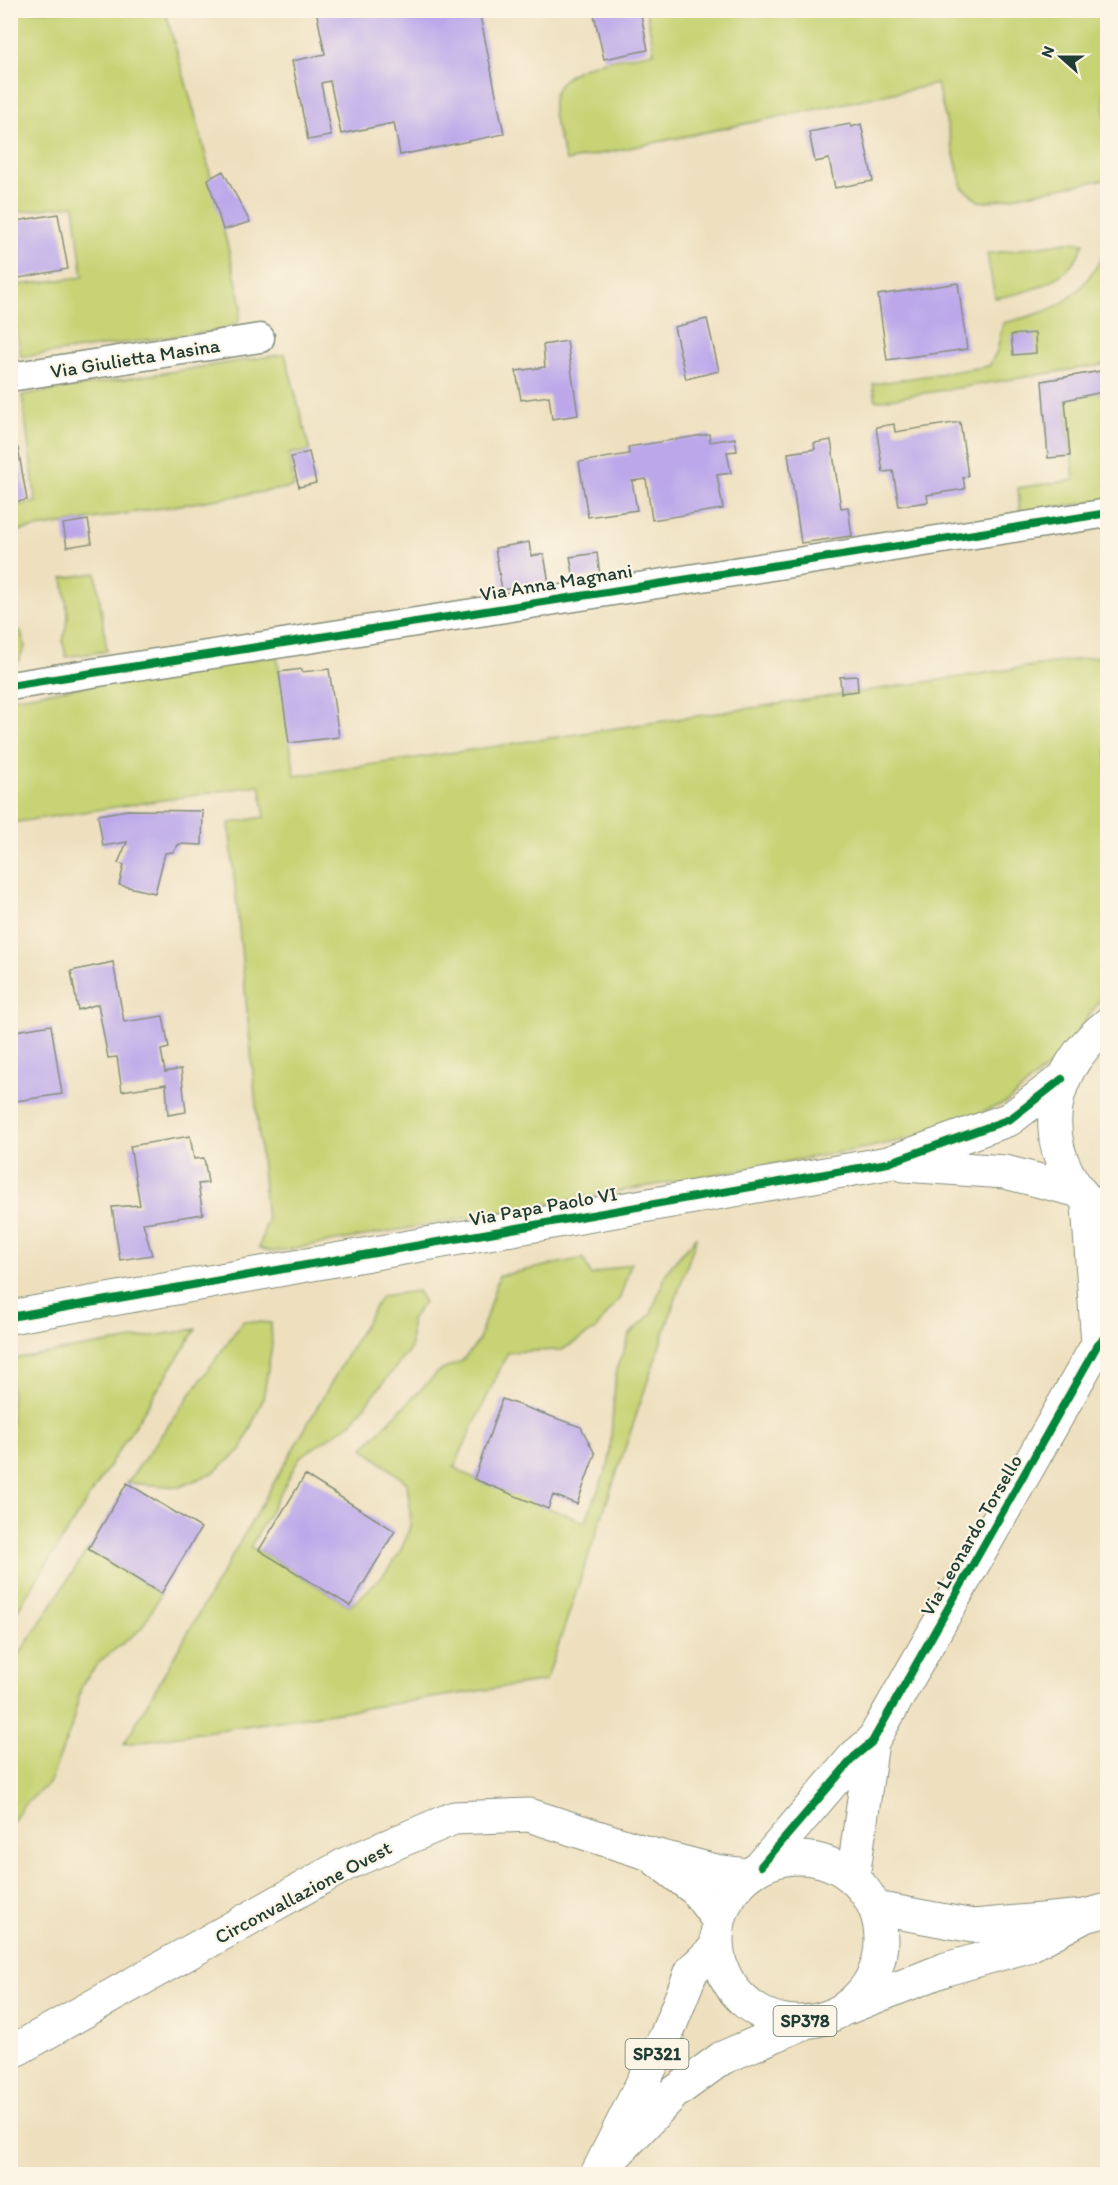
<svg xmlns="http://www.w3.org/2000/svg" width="1118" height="2185" font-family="Itim,sans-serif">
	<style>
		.green { fill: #c7d375; stroke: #738854; stroke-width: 1.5 }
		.building { fill: #bba7ea }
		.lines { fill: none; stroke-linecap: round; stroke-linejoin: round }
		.street-casing { stroke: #868e7a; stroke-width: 31 }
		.secondary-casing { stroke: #868e7a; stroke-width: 35 }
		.primary-casing { stroke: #868e7a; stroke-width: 35 }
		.street { stroke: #fff; stroke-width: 28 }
		.secondary { stroke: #fff; stroke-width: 33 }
		.primary { stroke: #fff; stroke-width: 33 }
		.cycleway-casing { stroke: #fcf5e5; stroke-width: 11 }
		.cycleway { stroke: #00873e; stroke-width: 8 }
		.labels { text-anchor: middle; stroke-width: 4.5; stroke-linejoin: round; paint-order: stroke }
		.shield { fill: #fcf5e5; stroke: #617469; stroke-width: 1.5 }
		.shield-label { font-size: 18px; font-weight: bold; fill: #1f3d34 }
		.street-label { font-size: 20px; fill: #1f3d34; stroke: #fcf5e5 }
	</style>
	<rect width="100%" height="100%" fill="#fcf5e5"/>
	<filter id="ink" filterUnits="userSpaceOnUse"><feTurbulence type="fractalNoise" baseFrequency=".0167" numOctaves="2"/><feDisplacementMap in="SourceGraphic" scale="12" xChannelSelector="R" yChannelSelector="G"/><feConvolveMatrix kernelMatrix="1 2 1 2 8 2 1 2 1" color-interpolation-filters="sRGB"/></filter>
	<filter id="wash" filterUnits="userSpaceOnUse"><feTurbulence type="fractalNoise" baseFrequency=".008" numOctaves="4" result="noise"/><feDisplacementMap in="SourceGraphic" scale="24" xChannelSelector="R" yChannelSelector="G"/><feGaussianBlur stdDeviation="1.35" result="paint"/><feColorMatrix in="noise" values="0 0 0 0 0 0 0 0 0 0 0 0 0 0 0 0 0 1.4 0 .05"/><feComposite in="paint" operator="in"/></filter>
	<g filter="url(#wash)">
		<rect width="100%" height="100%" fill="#eee0bf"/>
		<!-- green -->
		<path class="green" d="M11,11H165L199,128L242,305L238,323L222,330L21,357L10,286L83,277L74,205L11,213Z
			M646,11H1102L1107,179L986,202L978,201L962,187L937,84L566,161C562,145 554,127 553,111C547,62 619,60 654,52Z
			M1068,242L1084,243C1069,282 1033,292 995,298L987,254Z
			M1107,250V364L876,401L873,384L989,366L997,351L1003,323C1062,309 1075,302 1107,250Z
			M285,354L310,451L289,454L294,487L11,532V507L36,502L22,395Z
			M1107,391V500L1020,513L1018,488L1074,480L1065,400Z
			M96,573L107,651L66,657L63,642L68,616L63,578Z
			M11,627L21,632L25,647L17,664L11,665Z
			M1107,655V989L1063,1054L1007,1102L930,1134L871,1147L273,1252L259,1248L267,1220L229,823L265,817L260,785L11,823V698L277,656L295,776Z
			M697,1236L546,1681L124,1744L381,1296L417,1291L424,1302L411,1320V1348L351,1423L300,1457L250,1548L259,1550L350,1606C377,1583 402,1561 410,1525C412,1512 408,1495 407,1483L363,1448L438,1372L462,1361L478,1342L499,1276L583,1258L591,1275L631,1263L620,1298L595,1330L562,1350L508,1352L454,1467L474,1479L585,1522L609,1463L616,1370L630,1334L651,1314L667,1271Z
			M243,1321L271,1323L272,1345L263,1399L241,1450L214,1472L180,1487L127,1483Z
			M196,1329L11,1620V1359Z
			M88,1549L161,1594L141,1629L100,1661L82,1684L71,1728L50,1782L23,1806L11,1825V1667Z"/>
		<g id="blocks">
			<!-- building -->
			<path class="building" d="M316,10H479L504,134L400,155L394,123L341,134L330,81L321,83L331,136L308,140L292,61L325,54Z
				M593,10H640L648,50L604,59Z
				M850,124L851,127L861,124L873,181L835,188L829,159L815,162L809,132Z
				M223,171L250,222L223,230L208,179Z
				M58,214L68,269L14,279L10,261V222Z
				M958,283L967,349L887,360L878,295Z
				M707,319L719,371L686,379L674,327Z
				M1035,333L1036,353L1013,355L1011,335Z
				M567,341L578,415L552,419L549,396L521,400L516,371L545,367L543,345Z
				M1107,370V391L1065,400L1070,456L1048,458L1042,381Z
				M960,422L968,476L963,477L965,489L927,495L928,502L899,506L893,471L883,472L876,427L894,424L895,432Z
				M709,434L710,442L735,438L737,451L727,452L731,473L717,475L723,509L652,520L646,479L632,481L637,510L588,517L579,462L629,454L628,447Z
				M831,440L841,508L848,507L852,536L801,543L788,453L815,449L814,443Z
				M18,448L27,500L10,503V449Z
				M309,452L316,483L299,487L291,457Z
				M88,520L92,543L67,547L63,524Z
				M529,542L531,556L544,554L549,583L502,590L495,548Z
				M597,553L600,575L574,579L570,557Z
				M302,669V672L329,669L339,737L289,743L279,672Z
				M857,676L858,691L841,693L840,677Z
				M127,810L203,811L202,845L179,844L173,852L165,853L155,893L119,885L124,865L118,863L127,842L103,846L98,815Z
				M113,962L124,1022L163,1016L169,1048L161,1050L165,1072L181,1069L186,1112L168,1115L166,1084L122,1091L117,1057L108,1058L98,1004L78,1010L71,971Z
				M51,1025L62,1094L10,1102V1032Z
				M190,1136L194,1159L204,1158L208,1183L198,1184L203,1214L143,1223L152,1255L120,1260L112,1207L140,1205L130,1146Z
				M502,1399L581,1427L595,1454L577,1504L553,1495L548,1509L474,1479Z
				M305,1475L395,1531L350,1606L259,1550Z
				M127,1483L201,1528L161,1594L88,1549Z"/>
		</g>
	</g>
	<g filter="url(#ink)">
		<use href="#blocks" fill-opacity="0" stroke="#868e7a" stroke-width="1.5"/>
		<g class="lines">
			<defs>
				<path id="street" d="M10,377L260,338
					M10,686L1108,513"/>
				<path id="secondary" d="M1108,1024C1038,1079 1036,1165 1108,1219
					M904,1165L1005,1172L1076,1190
					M1088,1205L1098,1344
					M10,1317L888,1163L1010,1119L1062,1079
					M761,1866L854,1757L872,1742L1098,1344L1108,1334
					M853,1877L872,1742"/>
				<path id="primary" d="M717 1940a82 82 0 1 1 164 0a82 82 0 1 1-164 0Z
					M658,1861L696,1890L719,1921
					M875,1908L973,1926L1085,1916L1108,1910
					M847,2008L946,1969L1028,1946L1085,1916
					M10,2053L348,1863L454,1818L529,1815L650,1854L716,1871L748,1875
					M617,2153L674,2093L722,2058L806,2022
					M597,2174L666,2036L692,1970L717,1947"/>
			</defs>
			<!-- street casing -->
			<use href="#street" class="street-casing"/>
			<!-- secondary casing -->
			<use href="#secondary" class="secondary-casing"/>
			<!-- primary casing -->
			<use href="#primary" class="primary-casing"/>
			<!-- street -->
			<use href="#street" class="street"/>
			<!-- secondary -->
			<use href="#secondary" class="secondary"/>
			<!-- primary -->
			<use href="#primary" class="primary"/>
			<defs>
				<path id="cycleway" d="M10,686L1108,513
					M10,1317L888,1163L1010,1119L1062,1079
					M761,1866L854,1757L872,1742L1098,1344L1108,1334"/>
			</defs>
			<!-- cycleway casing -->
			<use href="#cycleway" class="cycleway-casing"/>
			<!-- cycleway -->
			<use href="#cycleway" class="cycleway"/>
		</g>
	</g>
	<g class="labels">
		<!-- shield labels -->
		<g class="shield">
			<rect x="773.5" y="2006" width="63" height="30" rx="4.5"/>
			<rect x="625.5" y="2039" width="63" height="30" rx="4.5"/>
		</g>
		<g class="shield-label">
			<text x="805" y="2027">SP378</text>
			<text x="657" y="2060">SP321</text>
		</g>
		<!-- street labels -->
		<g class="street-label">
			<text transform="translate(135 358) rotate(-9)" y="7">Via Giulietta Masina</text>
			<text transform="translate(556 582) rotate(-9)" y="7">Via Anna Magnani</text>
			<text transform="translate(543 1206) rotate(-10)" y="7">Via Papa Paolo VI</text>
			<text transform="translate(971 1535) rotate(-60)" y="7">Via Leonardo Torsello</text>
			<text transform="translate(303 1892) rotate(-28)" y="7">Circonvallazione Ovest</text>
		</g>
	</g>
	<!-- margin -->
	<rect width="1118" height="2185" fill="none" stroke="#fcf5e5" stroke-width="36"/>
	<!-- north arrow -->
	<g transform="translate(1061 57) rotate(291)" stroke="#fcf5e5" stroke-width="4.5" paint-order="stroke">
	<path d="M0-4.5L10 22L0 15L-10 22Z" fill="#1f3d34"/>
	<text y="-9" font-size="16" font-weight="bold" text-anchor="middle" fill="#1f3d34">N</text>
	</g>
</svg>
